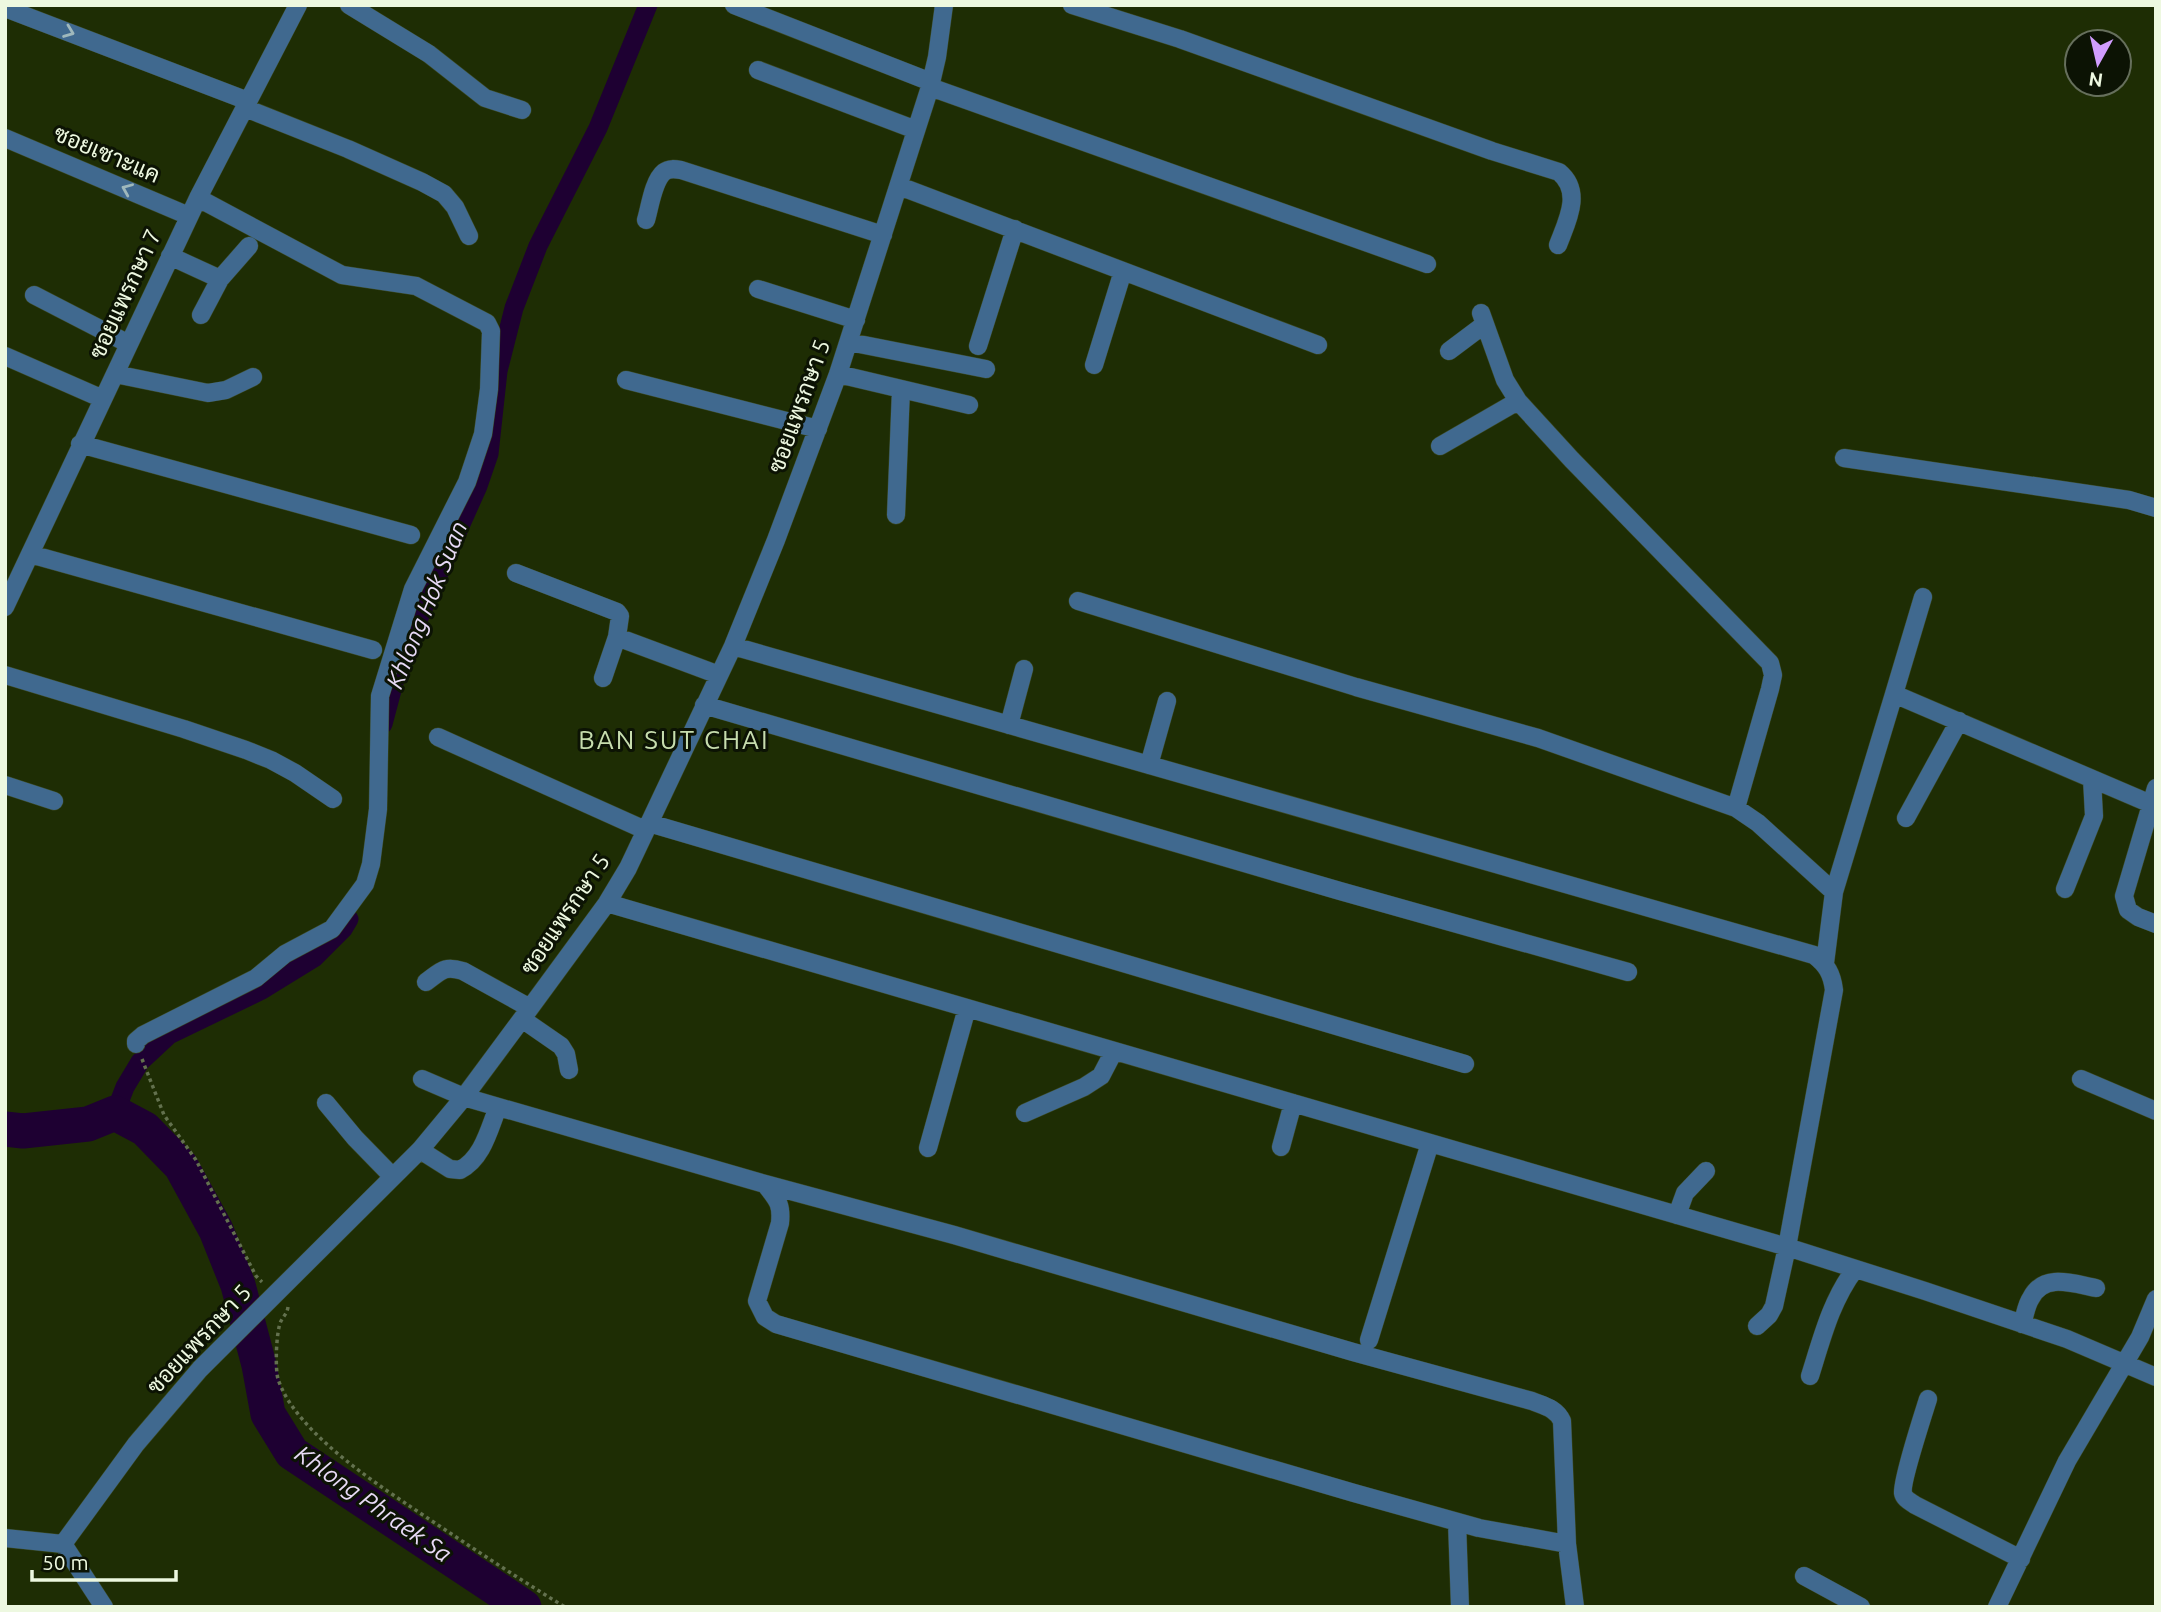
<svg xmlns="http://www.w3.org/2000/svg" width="2161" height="1612" font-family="Ubuntu,Sarabun,sans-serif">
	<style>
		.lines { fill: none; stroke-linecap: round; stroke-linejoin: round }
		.canal { stroke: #1e0032; stroke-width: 19 }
		.river { stroke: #1e0032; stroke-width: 35 }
		.minor-casing { stroke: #3b4923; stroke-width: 19 }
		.path { stroke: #63714e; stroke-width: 3.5; stroke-dasharray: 3.5 3.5; stroke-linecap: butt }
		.minor { stroke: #40698f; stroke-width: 18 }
		.oneway { stroke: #9fb8bc }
		.labels { text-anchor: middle; stroke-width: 6; stroke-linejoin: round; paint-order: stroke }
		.street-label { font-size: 23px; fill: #edf8e0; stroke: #0c1304 }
		.water-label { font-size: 24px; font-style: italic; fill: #e8daf6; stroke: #0c1304 }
		.quarter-label { font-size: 26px; letter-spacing: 2px; fill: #c7ddae; stroke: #0c1304 }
	</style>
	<rect width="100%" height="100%" fill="#1e2d04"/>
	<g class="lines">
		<!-- canal -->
		<path class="canal" d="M383,724L400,660L478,486L489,454L498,371L514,308L538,246L598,128L648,5
			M115,1113L125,1087L140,1062L169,1035L262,990L314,958L343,929L349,919"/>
		<!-- river -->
		<path class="river" d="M5,1129L23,1131L88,1124L115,1113L145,1129L181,1166L216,1230L238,1285L259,1365L268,1414L292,1453L524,1607"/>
		<defs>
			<path id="minor" d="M349,5L429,54L485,98L522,110
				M734,5L931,82
				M1072,5L1180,39L1492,151L1559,172C1583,192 1567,221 1558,245
				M5,8L248,101
				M758,70L916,130
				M930,87L1427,264
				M245,108L348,149L422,182L444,194L455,207L469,236
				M5,138L189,216
				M899,186L1318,345
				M646,220C650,207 653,181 664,172C669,168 675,169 681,170L883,235
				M170,256L220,279L249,246
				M758,289L856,320
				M34,295L129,344
				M1481,313L1505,380L1518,401L1572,460L1770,663L1773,675L1770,689L1736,808
				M201,315L220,279
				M849,342L986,369
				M978,346L1015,229
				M1449,351L1485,324
				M5,356L103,399
				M1094,365L1123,271
				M115,374L208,393L226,390L253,377
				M838,374L969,405
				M626,380L818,429
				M80,444L411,535
				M1440,446L1518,401
				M1844,458L2129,500L2156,508
				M896,515L901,389
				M30,554L373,650
				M516,573L617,612L620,616L617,637L719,675
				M1078,601L1356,687L1538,738L1736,808L1758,823L1834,892
				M5,607L198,198L298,5
				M733,646L1814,955C1827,965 1832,974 1834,990L1787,1247L1774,1306L1769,1315L1757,1326
				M5,675L184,729L246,750L271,760L295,773L333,799
				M603,678L617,637
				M1894,694L1923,597
				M704,705L1340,891L1628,972
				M1009,725L1024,669
				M438,737L645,830
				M1149,765L1167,701
				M5,785L54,801
				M2156,788L2124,896L2128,910L2138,917L2156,924
				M1906,818L1959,721
				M649,823L1465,1064
				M2065,889L2094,816L2092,779
				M607,903L1787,1247L1925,1291L2067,1339L2156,1377
				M1825,963L1834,892L1894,694L2151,804
				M426,982C441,971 444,965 463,971L530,1008
				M522,1019L561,1046L566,1054L569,1070
				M136,1044V1041L143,1035L256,978L285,954L332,929L365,884L371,864L378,809L380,696L413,589L467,482L483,434L489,389L491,331L487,323L416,286L342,275L198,198
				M422,1079L464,1097L765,1184L954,1235L1353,1352L1532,1401C1544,1406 1556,1408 1562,1421L1567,1544L1575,1607
				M2081,1079L2156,1111
				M326,1103L355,1138L393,1177
				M1025,1113L1084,1087L1101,1076L1114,1051
				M1281,1147L1293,1103
				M928,1148L967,1008
				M420,1150L450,1169L460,1170C483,1158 489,1129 498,1107
				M765,1184C777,1200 782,1203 780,1223L757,1301L765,1317L776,1324L1354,1493L1479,1528L1567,1544
				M1677,1215L1685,1193L1706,1171
				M2022,1324C2025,1316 2026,1305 2031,1298C2044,1272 2074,1284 2096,1288
				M1369,1340L1430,1143
				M1810,1376C1822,1338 1831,1301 1855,1269
				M1928,1399C1923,1415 1901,1482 1903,1493C1904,1499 1911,1502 1915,1505L2021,1559
				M1457,1522L1460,1607
				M5,1538L63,1544
				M63,1544L136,1444L200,1369L420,1150L464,1097L530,1008L607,903L628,868L733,646L776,540L838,374L930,87L937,57L944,5
				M63,1544L104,1607
				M1804,1576L1861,1607
				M1997,1607L2067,1461L2140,1337L2156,1299"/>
		</defs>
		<!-- minor casing -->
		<use href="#minor" class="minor-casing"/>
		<!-- path -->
		<path class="path" d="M142,1059L164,1115L196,1160L256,1276L262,1282
			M288,1307C287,1314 284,1315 281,1321C276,1331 275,1369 278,1379C296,1434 383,1488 429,1519C474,1549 519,1579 565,1607"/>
		<!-- minor -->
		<use href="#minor" class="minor"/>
	</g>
	<!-- one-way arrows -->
	<defs><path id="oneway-chevron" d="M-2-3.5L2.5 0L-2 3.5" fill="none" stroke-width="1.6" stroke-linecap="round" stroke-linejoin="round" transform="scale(1.75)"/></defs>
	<g class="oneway">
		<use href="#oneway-chevron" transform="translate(69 32) rotate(21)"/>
		<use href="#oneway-chevron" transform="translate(127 189) rotate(-157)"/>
	</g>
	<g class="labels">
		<!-- street labels -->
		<g class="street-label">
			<text transform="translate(107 154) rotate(23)" y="8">ซอยเซาะแค</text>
			<text transform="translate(125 294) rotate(-65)" y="8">ซอยแพรกษา 7</text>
			<text transform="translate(799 406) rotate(-70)" y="8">ซอยแพรกษา 5</text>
			<text transform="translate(565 914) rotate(-56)" y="8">ซอยแพรกษา 5</text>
			<text transform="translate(199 1339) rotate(-47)" y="8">ซอยแพรกษา 5</text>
		</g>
		<!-- water labels -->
		<g class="water-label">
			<text transform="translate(427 605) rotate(-68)" y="8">Khlong Hok Suan</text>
			<text transform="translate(373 1504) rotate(35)" y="8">Khlong Phraek Sa</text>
		</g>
		<!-- quarter labels -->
		<g class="quarter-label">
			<text x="674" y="749">BAN SUT CHAI</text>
		</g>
	</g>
	<!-- border -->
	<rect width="2161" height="1612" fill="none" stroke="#edf8e0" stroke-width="14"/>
	<!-- north arrow -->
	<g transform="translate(2098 63) rotate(188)"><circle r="33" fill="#0c1304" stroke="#666f5c" stroke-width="2"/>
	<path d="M0-5L12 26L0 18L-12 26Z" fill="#d19dfe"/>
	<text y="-10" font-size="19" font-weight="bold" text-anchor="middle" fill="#edf8e0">N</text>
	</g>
	<!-- scale -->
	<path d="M32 1570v10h144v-10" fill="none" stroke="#edf8e0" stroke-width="3.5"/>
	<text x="42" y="1570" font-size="21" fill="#edf8e0" stroke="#0c1304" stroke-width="5" paint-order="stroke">50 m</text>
</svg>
